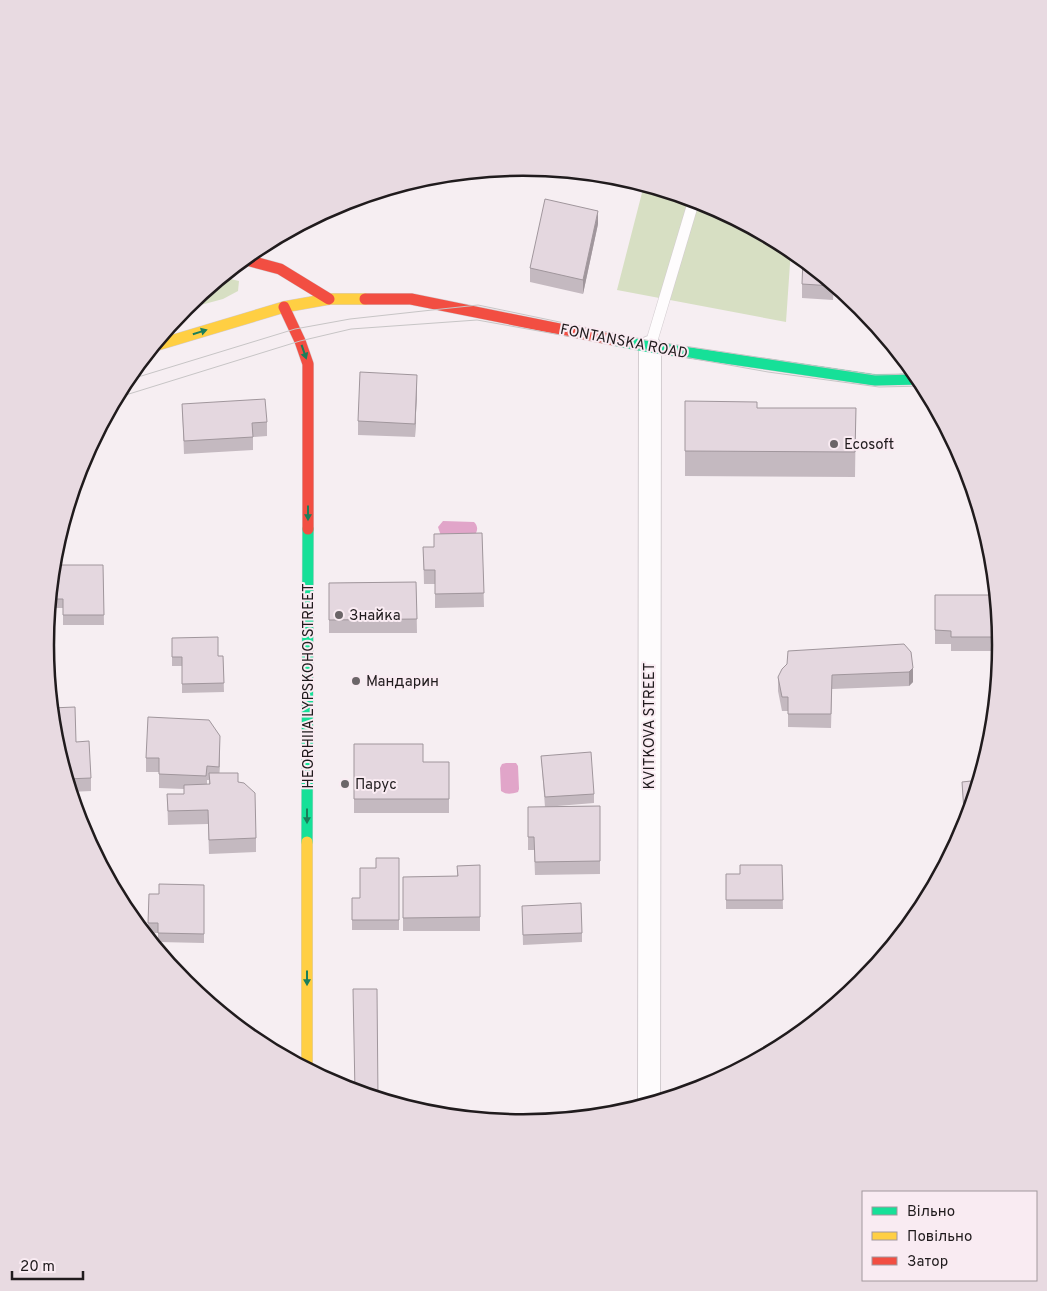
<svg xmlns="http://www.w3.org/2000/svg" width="1047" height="1291" font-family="Overpass,sans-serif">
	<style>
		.green { fill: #d7dfc3 }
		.water { fill: #e1a5c9 }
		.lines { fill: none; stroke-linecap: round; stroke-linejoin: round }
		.lane-casing { stroke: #d3ccd0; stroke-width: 12 }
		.street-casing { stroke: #d3ccd0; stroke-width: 24 }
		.fast-casing { stroke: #d3ccd0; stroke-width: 12 }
		.slow-casing { stroke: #d3ccd0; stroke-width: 12 }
		.jam-casing { stroke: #d3ccd0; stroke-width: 12 }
		.lane { stroke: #fefcfd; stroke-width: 11 }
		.street { stroke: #fefcfd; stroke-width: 22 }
		.fast { stroke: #16e098; stroke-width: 11 }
		.slow { stroke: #ffcf43; stroke-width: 11 }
		.jam { stroke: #f24e42; stroke-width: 11 }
		.tram { stroke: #c7c5c6; stroke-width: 1 }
		.wall { fill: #c4b9c0; fill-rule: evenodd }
		.shaded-wall { fill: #a0969c }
		.building { fill: #e4d7df; stroke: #a0969c }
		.oneway { fill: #1b7e5a }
		.poi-dot { fill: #6b6568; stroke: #f9ebf2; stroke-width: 2 }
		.labels { text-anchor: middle; stroke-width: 4; stroke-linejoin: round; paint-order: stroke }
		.street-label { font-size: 15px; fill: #201b1d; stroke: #f9ebf2 }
		.poi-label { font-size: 15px; fill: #201b1d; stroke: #f9ebf2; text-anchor: start }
		.rim { fill: none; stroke: #201b1d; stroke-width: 2.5 }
	</style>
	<rect width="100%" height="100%" fill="#f6eef2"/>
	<!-- green -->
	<path class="green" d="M644,185L707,204L791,249L786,322L617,290Z
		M222,277L239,281L238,291L223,299L182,310Z"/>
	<!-- water -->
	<path class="water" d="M443,521L474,522C478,526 478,530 475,535L441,536L438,527Z
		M506,763H516L518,766L519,789L518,792C511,794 507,795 501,791L500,768L502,764Z"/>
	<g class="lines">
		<defs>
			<path id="lane" d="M650,347L694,200"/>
			<path id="street" d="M649,1105L650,347"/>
			<path id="fast" d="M614,340L650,347L875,380L921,379
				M307,842L308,529"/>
			<path id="slow" d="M154,346L284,307L329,299H365
				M307,1070V842"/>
			<path id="jam" d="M243,259L280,269L329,299
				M365,299H411L614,340
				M284,307L300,341L308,364V529"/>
		</defs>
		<!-- lane casing -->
		<use href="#lane" class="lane-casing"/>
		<!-- street casing -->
		<use href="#street" class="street-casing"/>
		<!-- fast casing -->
		<use href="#fast" class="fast-casing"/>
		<!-- slow casing -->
		<use href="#slow" class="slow-casing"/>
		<!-- jam casing -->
		<use href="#jam" class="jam-casing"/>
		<!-- lane -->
		<use href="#lane" class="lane"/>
		<!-- street -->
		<use href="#street" class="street"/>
		<!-- fast -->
		<use href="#fast" class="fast"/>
		<!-- slow -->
		<use href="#slow" class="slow"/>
		<!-- jam -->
		<use href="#jam" class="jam"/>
		<!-- tram -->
		<path class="tram" d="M125,381L295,329L350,319L478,305L651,341L875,375L917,374
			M116,398L300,341L351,329L477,320L768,372L879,387L925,386"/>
	</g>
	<!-- wall -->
	<path class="wall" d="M305,222L302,232L292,229Z
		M598,224L583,294L530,282V268Z
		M802,284H834L833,300L802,298Z
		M877,325L883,333H877Z
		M417,389L415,437L358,435V421Z
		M685,401L757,408H856L855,477L685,476Z
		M182,404L267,422V436L253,437V450L184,454Z
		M482,533L484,607L435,608V584H424L423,547H434Z
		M103,565L104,625H63V608H50V594Z
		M416,582L417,633H329V583Z
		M935,595H997L1002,646L1001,651H951V644H935Z
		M172,638L218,656H223L224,692L182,693V666H172Z
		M904,644L913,682L909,686L832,689L831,728L788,727V711H782L778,691V677Z
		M54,739L76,742L91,778V791L70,792Z
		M354,744L423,762H449V813H354Z
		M220,750L219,773L238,782L256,838V852L209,854L208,824L168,825L167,794H184V789L159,788V772H146V758ZM207,780H209V784L207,785Z
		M541,756L594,794V803L545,807Z
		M980,780L968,820H964L962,782Z
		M600,806V874L535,875L534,850H528V807Z
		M399,858V930H352V898H360L376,868Z
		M480,865V931H403V877L457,876V866Z
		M782,865L783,909H726V874H740Z
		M204,885V943L158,942V933H148L149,894H159Z
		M522,906L582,933V942L523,945Z"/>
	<!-- shaded-wall -->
	<path class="shaded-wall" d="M598,211V224L583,294V280Z
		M305,222L302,232V224Z
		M417,375V389L415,437V424Z
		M913,668V682L909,686V672Z
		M220,736V750L219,781V767Z"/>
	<!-- building -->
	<path class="building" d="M545,199L598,211L583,280L530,268Z
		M803,259L833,284V286L802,284Z
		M360,372L417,375L415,424L358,421Z
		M265,399L267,422L252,423L253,437L184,441L182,404Z
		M685,401L757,402V408H856L855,452L685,451Z
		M482,533L484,593L435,594V570H424L423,547H434V534Z
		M53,565H103L104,615H63V599H50Z
		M416,582L417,619L329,620V583Z
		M935,595H997L1001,637H951V631L935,630Z
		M218,637V656H223L224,683L182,684V657H172V638Z
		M904,644L911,652L913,668L909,672L832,675L831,714H788V697H782L778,677L782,669L787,664L788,651Z
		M75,707L76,742L89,741L91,778L66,779L54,739L51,708Z
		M148,717L209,720L220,736L219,767L207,766L206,776L159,774V758H146Z
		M354,744H423V762H449V799H354Z
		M591,752L594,794L545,797L541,756Z
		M209,773H238V782L244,783L255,793L256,838L209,840L208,810L168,811L167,794H184V785L210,784Z
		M980,780L971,810L964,811L962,782Z
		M600,806V861L535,862L534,837H528V807Z
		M376,858H399V920H352V898H360V868H376Z
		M480,865V917L403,918V877L458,876L457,866Z
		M740,865H782L783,900H726V874H740Z
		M159,884L204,885V934L158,933V923H148L149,894H159Z
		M581,903L582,933L523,935L522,906Z
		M353,989H377L378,1099L355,1092Z"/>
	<!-- one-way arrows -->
	<defs><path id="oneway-solid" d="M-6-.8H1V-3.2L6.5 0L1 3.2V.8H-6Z" transform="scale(1.25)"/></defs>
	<g class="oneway">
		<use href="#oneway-solid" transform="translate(200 332) rotate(-17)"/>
		<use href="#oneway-solid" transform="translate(304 352) rotate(71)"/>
		<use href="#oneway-solid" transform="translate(308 513) rotate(90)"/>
		<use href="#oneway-solid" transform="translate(307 816) rotate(90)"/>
		<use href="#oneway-solid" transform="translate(307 978) rotate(90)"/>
	</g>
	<!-- markers -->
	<g class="poi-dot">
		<circle cx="834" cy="444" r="5"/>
		<circle cx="339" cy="615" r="5"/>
		<circle cx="356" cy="681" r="5"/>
		<circle cx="345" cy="784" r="5"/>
	</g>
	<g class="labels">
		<!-- street labels -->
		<g class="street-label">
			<text transform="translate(624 341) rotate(11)" y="5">FONTANSKA ROAD</text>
			<text transform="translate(308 686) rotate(-90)" y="5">HEORHIIA LYPSKOHO STREET</text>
			<text transform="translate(649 726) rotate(-90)" y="5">KVITKOVA STREET</text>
		</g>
		<!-- poi labels -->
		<g class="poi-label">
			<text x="844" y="449">Ecosoft</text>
			<text x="349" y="620">Знайка</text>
			<text x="366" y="686">Мандарин</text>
			<text x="355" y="789">Парус</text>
		</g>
	</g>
	<!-- crop -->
	<path d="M0 0H1047V1291H0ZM54 645a469 469 0 1 1 938 0a469 469 0 1 1-938 0Z" fill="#e8dae1" fill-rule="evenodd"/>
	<path class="rim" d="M54 645a469 469 0 1 1 938 0a469 469 0 1 1-938 0Z"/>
	<!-- legend -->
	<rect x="862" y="1191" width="175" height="90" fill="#f9ebf2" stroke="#a2989d"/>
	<rect x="872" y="1207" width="25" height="8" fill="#16e098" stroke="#a2989d"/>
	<text x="907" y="1216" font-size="15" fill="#201b1d">Вільно</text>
	<rect x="872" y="1232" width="25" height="8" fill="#ffcf43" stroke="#a2989d"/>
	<text x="907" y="1241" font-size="15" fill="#201b1d">Повільно</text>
	<rect x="872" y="1257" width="25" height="8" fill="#f24e42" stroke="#a2989d"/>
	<text x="907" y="1266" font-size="15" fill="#201b1d">Затор</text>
	<!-- scale -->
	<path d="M12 1271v8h71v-8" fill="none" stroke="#201b1d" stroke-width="2.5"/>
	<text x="20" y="1271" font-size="15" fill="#201b1d" stroke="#f9ebf2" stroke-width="4" paint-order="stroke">20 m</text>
</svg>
